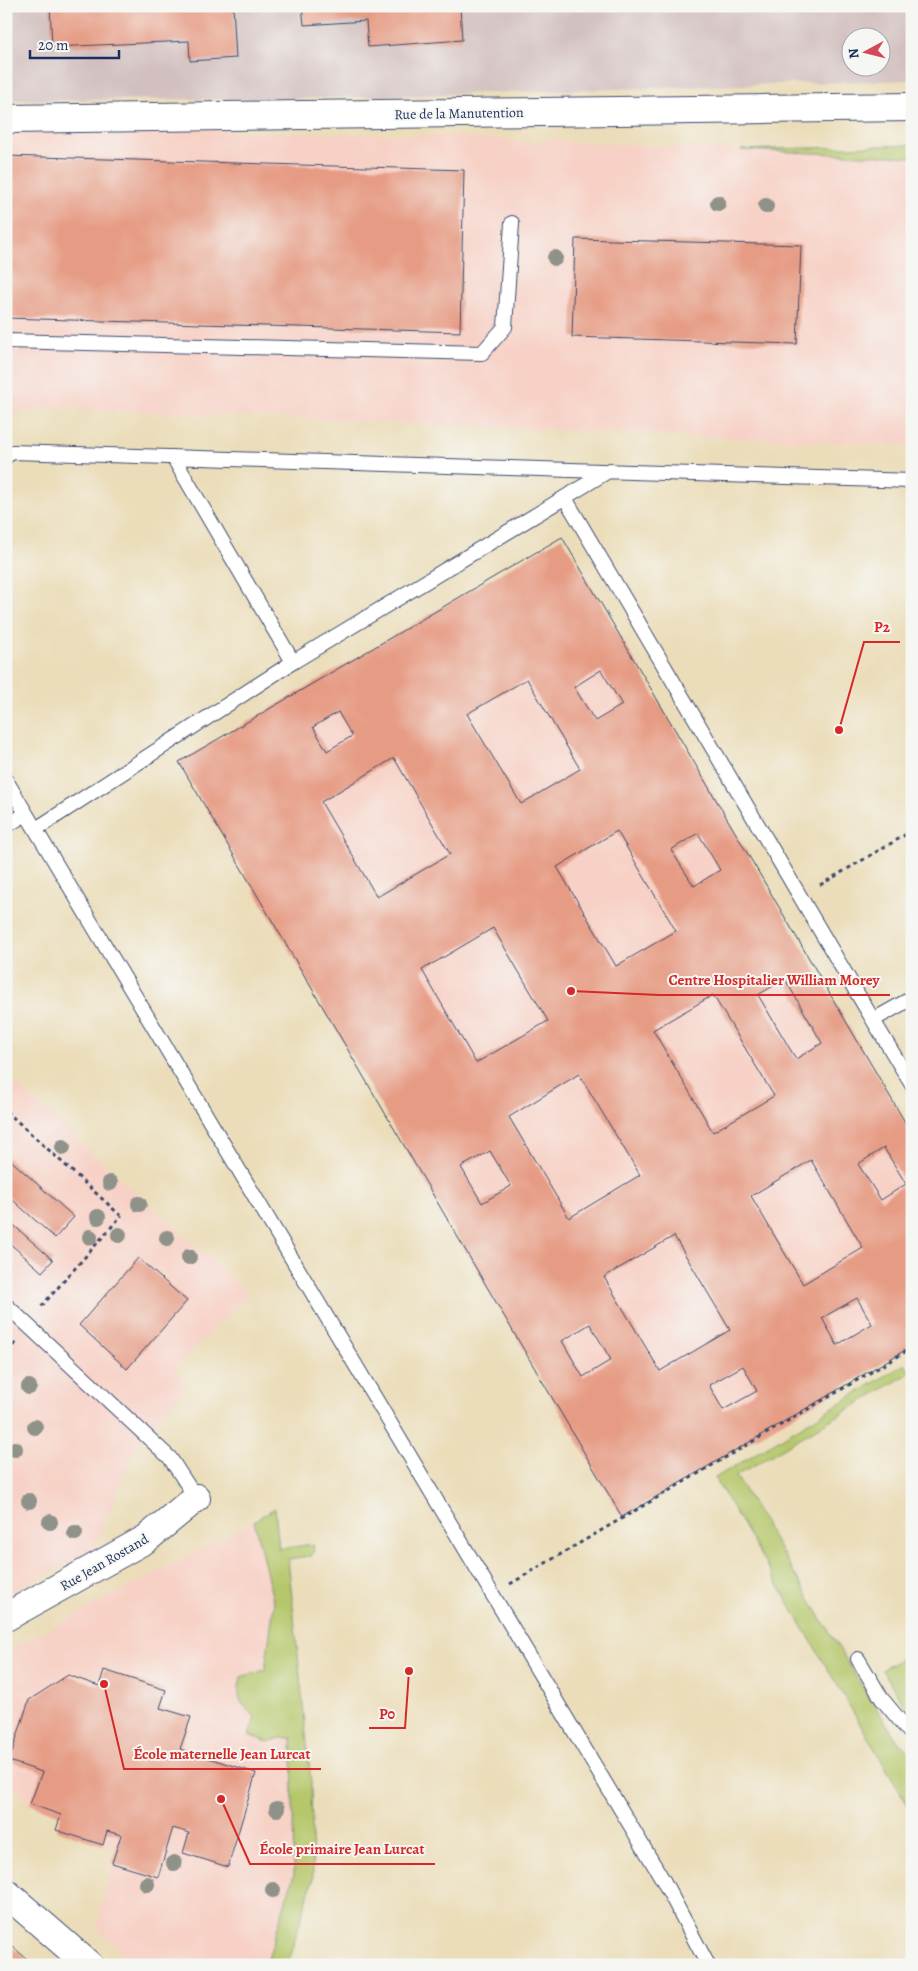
<svg xmlns="http://www.w3.org/2000/svg" width="918" height="1971" font-family="Alegreya,serif">
	<style>
		.built { fill: #f7d1c6 }
		.industrial { fill: #d2bfbf; fill-rule: evenodd }
		.green { fill: #b5c76a; stroke: #687b64 }
		.building { fill: #e69b84; fill-rule: evenodd }
		.lines { fill: none; stroke-linecap: round; stroke-linejoin: round }
		.service-casing { stroke: #3a496c; stroke-width: 16 }
		.minor-casing { stroke: #3a496c; stroke-width: 30 }
		.path { stroke: #3a496c; stroke-width: 3; stroke-dasharray: 4 4; stroke-linecap: butt }
		.service { stroke: #fff; stroke-width: 14 }
		.minor { stroke: #fff; stroke-width: 28 }
		.tree { fill: #8e9289 }
		.labels { text-anchor: middle; stroke-width: 4; stroke-linejoin: round; paint-order: stroke }
		.street-label { font-size: 14px; fill: #1b2f5e; stroke: #f6f6f2 }
		.leader { fill: none; stroke: #d62828; stroke-width: 2 }
		.callout-dot { fill: #d62828; stroke: #f6f6f2; stroke-width: 2 }
		.callout-label { font-size: 15px; text-anchor: middle; font-weight: bold; fill: #d62828; stroke: #f6f6f2; stroke-width: 4; stroke-linejoin: round; paint-order: stroke }
	</style>
	<rect width="100%" height="100%" fill="#f6f6f2"/>
	<filter id="ink" filterUnits="userSpaceOnUse"><feTurbulence type="fractalNoise" baseFrequency=".02" numOctaves="2"/><feDisplacementMap in="SourceGraphic" scale="10" xChannelSelector="R" yChannelSelector="G"/><feConvolveMatrix kernelMatrix="1 2 1 2 8 2 1 2 1" color-interpolation-filters="sRGB"/></filter>
	<filter id="wash" filterUnits="userSpaceOnUse"><feTurbulence type="fractalNoise" baseFrequency=".0096" numOctaves="4" result="noise"/><feDisplacementMap in="SourceGraphic" scale="20" xChannelSelector="R" yChannelSelector="G"/><feGaussianBlur stdDeviation="1.12" result="paint"/><feColorMatrix in="noise" values="0 0 0 0 0 0 0 0 0 0 0 0 0 0 0 0 0 1.4 0 .05"/><feComposite in="paint" operator="in"/></filter>
	<g filter="url(#wash)">
		<rect width="100%" height="100%" fill="#ebddb9"/>
		<!-- built -->
		<path class="built" d="M203,130L468,137L538,143L553,138L568,142L912,157V446L63,408L6,413V132Z
			M562,537L912,1134V1346L622,1517L179,762Z
			M6,1075L249,1294L175,1368L188,1383L182,1392L138,1443L93,1551L6,1595Z
			M254,1521L274,1604L265,1670L250,1672L242,1705L255,1716L249,1735L269,1744L280,1738H292L294,1874L266,1965H137L96,1928L116,1849L56,1830L60,1815L30,1804L6,1783V1652Z"/>
		<!-- industrial -->
		<path class="industrial" d="M6,6H912V80L289,99L6,100ZM850,38H880V68H850Z"/>
		<!-- green -->
		<path class="green" d="M912,145V157L741,150Z
			M905,1364L910,1373L736,1476L860,1683L899,1743L912,1754V1812L715,1478Z
			M275,1508L279,1549L313,1544L314,1551L310,1556L288,1559L311,1782L313,1879L287,1965H266L294,1874L292,1738H280L268,1742L249,1735L255,1717C239,1702 236,1698 241,1677L265,1670L274,1604L254,1521Z
			M912,1652V1717L882,1670Z"/>
		<g id="blocks">
			<!-- building -->
			<path class="building" d="M50,6H233L236,58L190,61L189,41L52,47Z
				M302,6H460L462,40L368,47L366,21L304,25Z
				M6,156L464,170L460,332L6,318Z
				M575,239L801,245L797,344L572,337Z
				M562,537L912,1134V1346L622,1517L179,762ZM601,670L622,705L595,721L574,687ZM527,679L580,769L521,804L467,714ZM338,712L352,736L327,751L313,727ZM394,758L450,854L377,897L321,802ZM617,831L676,931L616,966L557,867ZM698,833L720,870L694,886L671,850ZM493,928L548,1021L476,1063L422,970ZM785,979L822,1043L796,1059L758,995ZM713,995L774,1096L713,1132L653,1030ZM579,1074L640,1175L569,1218L509,1117ZM884,1148L906,1184L881,1200L858,1164ZM490,1151L511,1186L482,1203L461,1167ZM811,1160L863,1248L803,1284L751,1196ZM674,1236L730,1330L660,1371L604,1277ZM857,1298L872,1324L837,1345L822,1318ZM590,1324L611,1360L583,1377L562,1341ZM743,1366L757,1391L723,1410L709,1385Z
				M6,1156L74,1217L55,1238L6,1194Z
				M10,1222L53,1260L42,1272L6,1240V1227Z
				M138,1258L187,1301L127,1369L79,1325Z
				M104,1670L166,1690L160,1708L191,1717L180,1749L256,1773L228,1867L183,1853L189,1833L173,1828L158,1877L112,1863L121,1835L107,1831L103,1845L56,1830L61,1815L30,1804L42,1772L9,1761L29,1700L68,1675L99,1686Z
				M6,1941L34,1965H6Z"/>
		</g>
	</g>
	<g filter="url(#ink)">
		<use href="#blocks" fill-opacity="0" stroke="#3a496c" stroke-width="1"/>
		<g class="lines">
			<defs>
				<path id="service" d="M6,341L482,353L505,327L512,223
					M6,456L13,452L912,481
					M173,457L293,662L610,470
					M565,498L873,1020L912,998
					M6,780L663,1880L708,1965
					M6,826L26,814
					M36,829L293,662
					M873,1020L912,1085
					M6,1305L170,1458L196,1498
					M858,1659L882,1699L912,1735"/>
				<path id="minor" d="M6,119L912,107
					M6,1617L146,1539L196,1498
					M6,1893L89,1965"/>
			</defs>
			<!-- service casing -->
			<use href="#service" class="service-casing"/>
			<!-- minor casing -->
			<use href="#minor" class="minor-casing"/>
			<!-- path -->
			<path class="path" d="M820,885L912,831
				M6,1111L121,1216L40,1308
				M6,1350L16,1343
				M510,1584L912,1348
				M903,1965L912,1959"/>
			<!-- service -->
			<use href="#service" class="service"/>
			<!-- minor -->
			<use href="#minor" class="minor"/>
		</g>
		<!-- trees -->
		<g class="tree">
			<circle cx="718" cy="203" r="8"/>
			<circle cx="766" cy="206" r="8"/>
			<circle cx="555" cy="258" r="8"/>
			<circle cx="63" cy="1147" r="8"/>
			<circle cx="110" cy="1183" r="8"/>
			<circle cx="139" cy="1204" r="8"/>
			<circle cx="98" cy="1217" r="8"/>
			<circle cx="119" cy="1235" r="8"/>
			<circle cx="90" cy="1237" r="8"/>
			<circle cx="167" cy="1238" r="8"/>
			<circle cx="189" cy="1257" r="8"/>
			<circle cx="29" cy="1387" r="8"/>
			<circle cx="35" cy="1427" r="8"/>
			<circle cx="15" cy="1449" r="8"/>
			<circle cx="29" cy="1501" r="8"/>
			<circle cx="50" cy="1522" r="8"/>
			<circle cx="75" cy="1533" r="8"/>
			<circle cx="277" cy="1809" r="8"/>
			<circle cx="174" cy="1863" r="8"/>
			<circle cx="147" cy="1884" r="8"/>
			<circle cx="273" cy="1890" r="8"/>
		</g>
	</g>
	<g class="labels">
		<!-- street labels -->
		<g class="street-label">
			<text transform="translate(459 113) rotate(-1)" y="5">Rue de la Manutention</text>
			<text transform="translate(104 1562) rotate(-30)" y="5">Rue Jean Rostand</text>
		</g>
	</g>
	<!-- callouts -->
	<path class="leader" d="M839 730L864 642H900M571 991L659 995H890M409 1671L405 1728H369M104 1684L124 1769H321M221 1799L250 1864H435"/>
	<g class="callout-dot">
		<circle cx="839" cy="730" r="5"/>
		<circle cx="571" cy="991" r="5"/>
		<circle cx="409" cy="1671" r="5"/>
		<circle cx="104" cy="1684" r="5"/>
		<circle cx="221" cy="1799" r="5"/>
	</g>
	<g class="callout-label">
		<text x="882" y="632">P2</text>
		<text x="774" y="985">Centre Hospitalier William Morey</text>
		<text x="387" y="1719">P0</text>
		<text x="222" y="1759">École maternelle Jean Lurcat</text>
		<text x="342" y="1854">École primaire Jean Lurcat</text>
	</g>
	<!-- margin -->
	<rect width="918" height="1971" fill="none" stroke="#f6f6f2" stroke-width="25"/>
	<!-- north arrow -->
	<g transform="translate(866 52) rotate(263)"><circle r="24" fill="#f6f6f2" stroke="#9ea6b7"/>
	<path d="M0-4L9 19L0 12L-9 19Z" fill="#d1495b"/>
	<text y="-8" font-size="14" font-weight="bold" text-anchor="middle" fill="#1b2f5e">N</text>
	</g>
	<!-- scale -->
	<path d="M30 50v8h89v-8" fill="none" stroke="#1b2f5e" stroke-width="2.5"/>
	<text x="38" y="50" font-size="15" fill="#1b2f5e" stroke="#f6f6f2" stroke-width="4" paint-order="stroke">20 m</text>
</svg>
